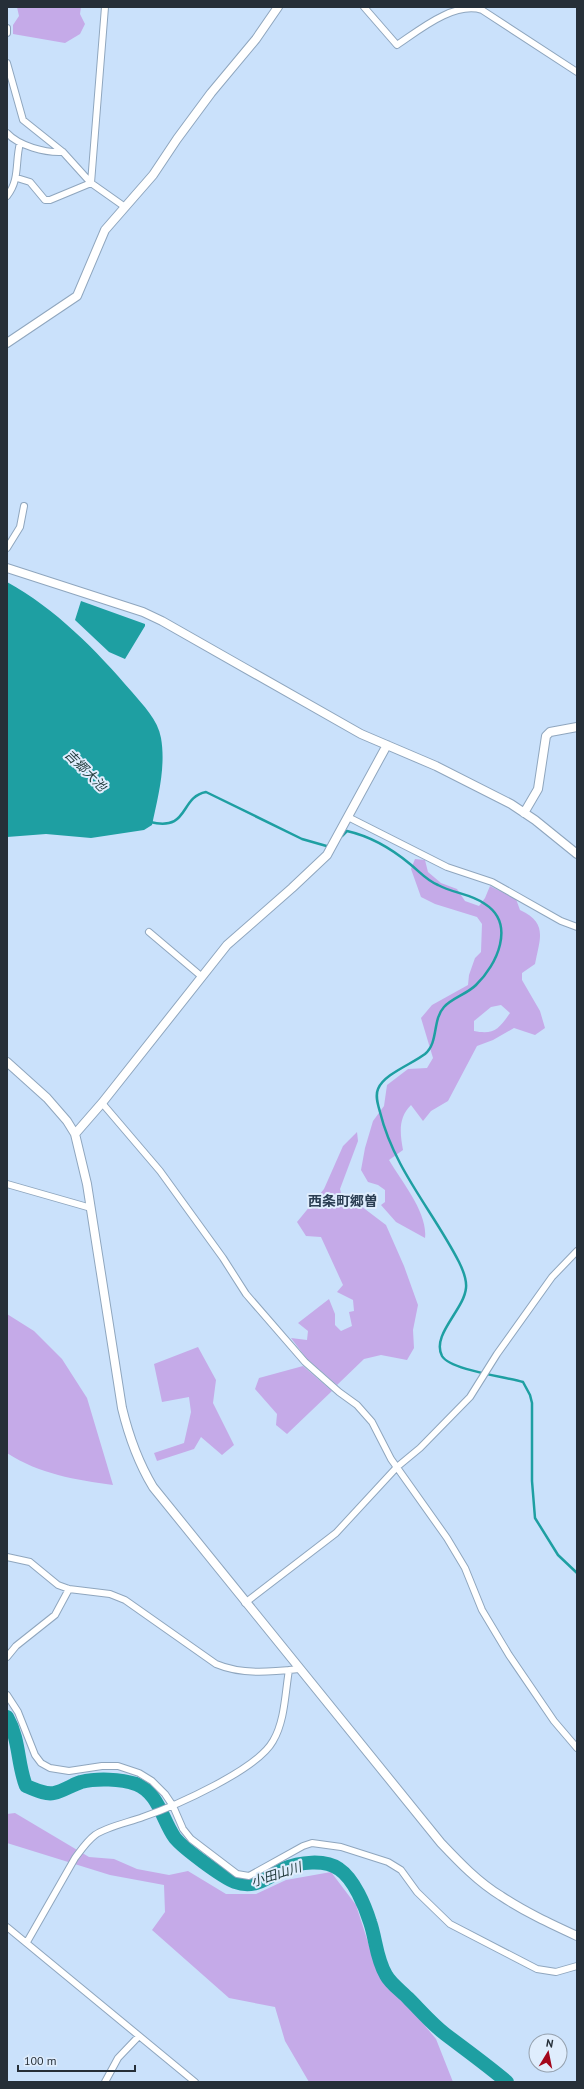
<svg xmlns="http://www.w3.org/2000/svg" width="584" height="2089" font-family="'PT Sans','Noto Sans JP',sans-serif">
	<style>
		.green { fill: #c5aae8; fill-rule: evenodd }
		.water { fill: #1e9fa2 }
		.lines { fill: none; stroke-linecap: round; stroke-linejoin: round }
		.stream { stroke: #1e9fa2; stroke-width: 2.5 }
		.river { stroke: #1e9fa2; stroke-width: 14 }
		.minor-casing { stroke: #8fa6be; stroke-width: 8 }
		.tertiary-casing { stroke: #8fa6be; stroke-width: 10 }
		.minor { stroke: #fff; stroke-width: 6 }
		.tertiary { stroke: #fff; stroke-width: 8 }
		.labels { text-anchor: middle; stroke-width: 4; stroke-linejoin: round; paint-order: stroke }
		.water-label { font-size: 13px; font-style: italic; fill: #233c3d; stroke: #dfedfd }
		.quarter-label { font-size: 14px; font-weight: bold; fill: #2b3e53; stroke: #dfedfd }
	</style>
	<rect width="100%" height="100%" fill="#cae1fb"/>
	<!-- green -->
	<path class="green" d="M17,7H81L80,14L85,24L80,34L65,43L13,34V25L19,16Z
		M415,859L425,860L428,872L441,883L457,889L465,901L479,906L485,898L490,886L516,899L520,910C548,923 540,938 535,964L522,973V980L540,1011L545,1028L535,1035L514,1028L493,1040L477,1046L448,1101L431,1111L423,1121L411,1105C398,1118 400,1133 403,1150L389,1160C402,1182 428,1213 425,1238L396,1222L381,1205L385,1202V1190L378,1185L368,1182L361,1170L365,1148L373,1121L384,1106L387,1085L408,1069L427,1068L433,1058L421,1018L432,1005L468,985L469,975L475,958L481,952L482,924L477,917L435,904L421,897L411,869ZM501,1005L510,1013C499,1029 494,1035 474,1031V1021L491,1007Z
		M357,1132L358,1141L340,1189L343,1201L357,1203L386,1225L404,1266L418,1305L413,1330L414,1348L407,1360L381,1355L364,1359L337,1385L306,1358L291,1338L307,1340L308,1331L298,1323L329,1299L335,1314V1325L341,1331L352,1326L349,1312L354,1311L353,1300L337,1292L343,1285L321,1237L306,1236L297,1222L324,1189L343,1146Z
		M7,1314L34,1331L62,1359L87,1398L113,1485C76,1480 39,1474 7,1453Z
		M198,1347L216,1380L213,1403L234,1445L222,1455L201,1437L194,1449L157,1461L154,1453L184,1443L191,1412L189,1397L162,1402L154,1364Z
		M303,1366L332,1391L287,1434L276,1425L277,1414L255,1389L259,1378Z
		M15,1813L89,1857L114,1859L137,1869L169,1875L188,1871L226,1894H256L286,1880L331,1872L356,1905L376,1967L436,2039L453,2082H309L285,2041L275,2007L229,1998L152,1930L165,1912L164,1885L110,1875L7,1843V1814Z"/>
	<!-- water -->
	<path class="water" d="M7,582C56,609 96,650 132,692C143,705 158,720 161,738C166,767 158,797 152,825L144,830L91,838L46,834L7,837Z
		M81,601L145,624V626L125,659L109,652L75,620Z"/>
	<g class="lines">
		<!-- stream -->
		<path class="stream" d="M150,822C190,832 179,797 206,792L302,839L330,847
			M342,836L347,831C369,836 392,849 410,864C420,872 426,880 438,885C452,893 472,894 485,904C516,924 497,965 476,985C467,994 452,998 444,1007C432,1020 439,1042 425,1054C412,1064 384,1074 378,1089C375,1096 378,1105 380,1112C394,1169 433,1211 459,1262C463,1270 467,1279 466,1288C464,1310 431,1335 442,1356C450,1370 506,1377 523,1382L530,1395L532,1403V1481L535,1518L558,1555L577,1573"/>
		<!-- river -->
		<path class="river" d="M7,1717C20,1740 17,1763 26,1786C34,1789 45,1795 54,1793C63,1791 72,1785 81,1782C97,1778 121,1779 136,1784C159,1793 162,1820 175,1838C183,1848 222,1877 235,1882C255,1889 267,1878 283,1869C299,1862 325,1859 339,1869C354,1879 365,1906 370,1922C376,1939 376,1958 386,1975C390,1983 401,1991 408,1998C420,2010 432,2024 445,2034C466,2050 487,2065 507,2082"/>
		<defs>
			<path id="minor" d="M364,7L397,45C418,31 454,1 482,10L577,72
				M7,28V33
				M7,63L23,120L63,152L91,183L125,207
				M7,133C19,146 45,153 63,152
				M17,178L30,182L45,200H50L91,183
				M91,183L105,7
				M7,196C20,180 15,162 20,143
				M7,548L20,527L24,506
				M348,817L447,867L492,882L561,921L577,927
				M149,932L201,976
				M102,1103L160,1171L223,1258L246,1294L305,1362L339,1392L357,1405L372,1422L391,1459L447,1538L465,1568L482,1610L509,1655L554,1721L577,1748
				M7,1184L91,1208
				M7,1557L30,1562L58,1585L69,1589L110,1594L125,1600L216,1664C242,1675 271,1672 299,1669
				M245,1603L336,1533L397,1467L420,1448L470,1397L497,1354L552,1277L577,1251
				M7,1657L16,1646L55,1615L69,1589
				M7,1695L18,1712L35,1755L41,1763L50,1768L69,1771L102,1766H118L139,1773L152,1781L165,1794L173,1806L183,1829L191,1839L237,1874L249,1876L303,1846L312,1843L341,1847L388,1862L401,1870L417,1892L450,1924L537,1969L556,1972L577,1966
				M7,1927L195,2082
				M27,1942L75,1858C81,1850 87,1841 95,1835C106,1827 130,1822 143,1817C175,1806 257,1770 273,1741C285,1721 285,1693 289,1670
				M105,2082L118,2058L139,2036"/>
			<path id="tertiary" d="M7,343L77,296L105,230L153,175L177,139L211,93L256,39L278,7
				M7,568L143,612L162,621L361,734L436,766L511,804L535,820L577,854
				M524,813L538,789L546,736L550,732L577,727
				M7,1062L47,1098L67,1121L75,1134L87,1184L122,1408C129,1437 138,1462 153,1487L441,1843C459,1862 478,1882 501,1896C525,1912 551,1924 577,1936
				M75,1134L102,1103L227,945L292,888L327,855L387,745"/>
		</defs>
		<!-- minor casing -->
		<use href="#minor" class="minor-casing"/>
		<!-- tertiary casing -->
		<use href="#tertiary" class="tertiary-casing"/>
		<!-- minor -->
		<use href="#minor" class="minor"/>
		<!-- tertiary -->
		<use href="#tertiary" class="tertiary"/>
	</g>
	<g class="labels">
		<!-- water labels -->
		<g class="water-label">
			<text transform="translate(86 770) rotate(45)" y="5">吉郷大池</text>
			<text transform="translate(276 1874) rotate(-18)" y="5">小田山川</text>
		</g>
		<!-- quarter labels -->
		<g class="quarter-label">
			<text x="343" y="1206">西条町郷曽</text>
		</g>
	</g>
	<!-- border -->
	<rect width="584" height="2089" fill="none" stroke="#262f38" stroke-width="16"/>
	<!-- north arrow -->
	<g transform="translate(548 2053) rotate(10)"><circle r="19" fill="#dfedfd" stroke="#95a1ae"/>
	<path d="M0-3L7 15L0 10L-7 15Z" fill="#a3061b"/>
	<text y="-6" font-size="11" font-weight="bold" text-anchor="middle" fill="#262f38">N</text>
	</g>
	<!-- scale -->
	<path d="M18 2065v6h117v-6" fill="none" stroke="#262f38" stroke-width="2"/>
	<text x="24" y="2065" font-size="12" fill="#262f38" stroke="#dfedfd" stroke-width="3" paint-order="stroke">100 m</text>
</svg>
